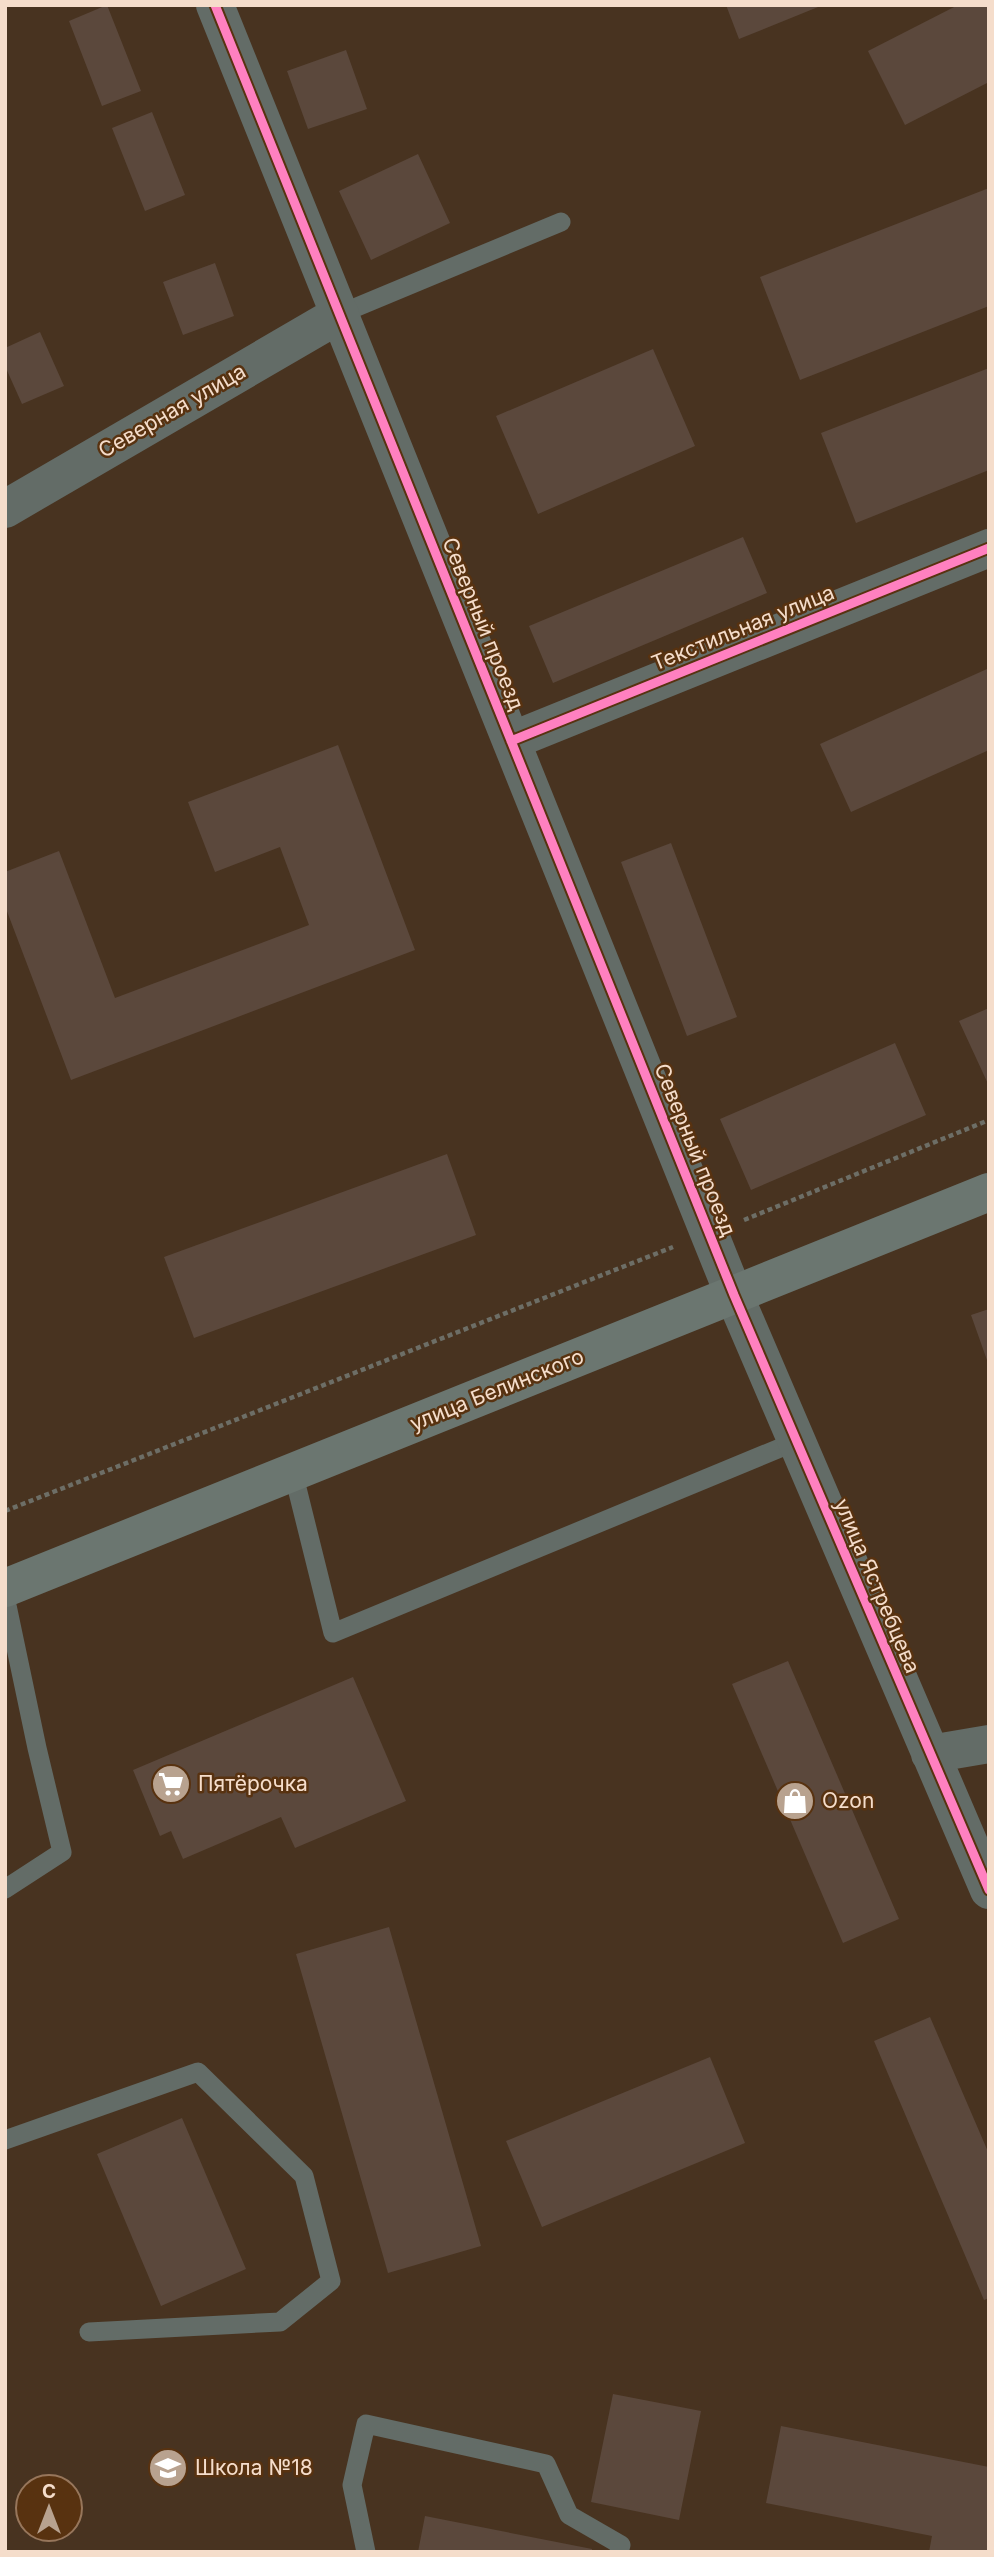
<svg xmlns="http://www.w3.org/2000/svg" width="994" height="2557" font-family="Inter,sans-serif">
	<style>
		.building { fill: #5b483c }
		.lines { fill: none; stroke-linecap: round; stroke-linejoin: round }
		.path { stroke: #6d6e66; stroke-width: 4.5; stroke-dasharray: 5 3.5; stroke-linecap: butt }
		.lane { stroke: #636c67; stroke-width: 19 }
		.street { stroke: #636c67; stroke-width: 38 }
		.secondary { stroke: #6b7670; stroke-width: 38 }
		.cycleway-casing { stroke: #583210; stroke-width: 13 }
		.cycleway { stroke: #ff80c0; stroke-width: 9 }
		.labels { text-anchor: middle; stroke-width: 5; stroke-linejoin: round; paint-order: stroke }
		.street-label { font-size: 21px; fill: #f5ddcb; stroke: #583210 }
		.poi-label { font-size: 21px; fill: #f5ddcb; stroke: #583210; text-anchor: start }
	</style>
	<rect width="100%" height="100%" fill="#483320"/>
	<!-- building -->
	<path class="building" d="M107,5L141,91L102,106L69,21Z
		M726,5H823L739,39Z
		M958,5H989V82L905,125L868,51Z
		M346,50L367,109L308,129L287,71Z
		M152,112L185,195L145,211L112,128Z
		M418,154L450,223L371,260L339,191Z
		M989,188V306L800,380L760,277Z
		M215,263L234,316L183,335L163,282Z
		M40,332L64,386L22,404L5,366V348Z
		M653,349L695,446L538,514L496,416Z
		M989,368V470L856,523L821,433Z
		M743,537L767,593L553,683L529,626Z
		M987,669L989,674V750L851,812L820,744Z
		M338,745L415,950L71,1080L5,906V872L59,851L115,998L309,925L280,847L215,872L188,802Z
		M671,843L737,1017L687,1036L621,862Z
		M989,1008V1086L959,1021Z
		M895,1043L926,1115L751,1190L720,1119Z
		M447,1154L476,1235L194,1338L164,1257Z
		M989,1309V1363H988L971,1315Z
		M788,1661L899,1919L843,1943L732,1684Z
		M353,1677L406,1801L295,1848L281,1817L183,1859L171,1831L160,1836L133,1770Z
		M389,1927L481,2246L388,2273L296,1954Z
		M930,2017L989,2154V2298L984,2300L874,2041Z
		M710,2057L745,2143L542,2227L506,2141Z
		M182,2118L246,2269L161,2306L97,2154Z
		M613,2394L701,2411L679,2520L591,2502Z
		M781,2426L989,2467V2552H929L932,2536L766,2503Z
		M425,2516L592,2549V2552H418Z"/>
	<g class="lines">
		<!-- path -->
		<path class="path" d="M744,1220L989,1120
			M5,1511L673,1247"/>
		<!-- lane -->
		<path class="lane" d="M340,314L561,222
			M293,1472L333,1633L797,1441
			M5,1596L37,1748L62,1852L5,1889
			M5,2140L198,2072L304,2176L331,2281L280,2322L89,2332
			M366,2552L352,2485L366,2424L546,2464L569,2515L621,2545L619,2552"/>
		<!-- street -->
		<path class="street" d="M215,5L734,1295L989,1890
			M5,509L340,314
			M511,741L989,548
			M930,1754L989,1744"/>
		<!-- secondary -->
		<path class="secondary" d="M5,1588L989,1192"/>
		<defs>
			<path id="cycleway" d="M215,5L734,1295L989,1890
				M511,741L989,548"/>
		</defs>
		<!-- cycleway casing -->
		<use href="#cycleway" class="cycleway-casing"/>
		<!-- cycleway -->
		<use href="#cycleway" class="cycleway"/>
	</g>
	<!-- icons -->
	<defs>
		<symbol id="supermarket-disc" viewBox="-11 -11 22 22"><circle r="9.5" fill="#b8a28f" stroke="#583210"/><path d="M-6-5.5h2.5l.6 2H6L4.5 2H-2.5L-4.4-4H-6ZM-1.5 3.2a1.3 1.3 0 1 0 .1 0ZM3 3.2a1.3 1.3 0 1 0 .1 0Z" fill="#fff"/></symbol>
		<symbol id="shop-disc" viewBox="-11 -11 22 22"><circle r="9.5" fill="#b8a28f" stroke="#583210"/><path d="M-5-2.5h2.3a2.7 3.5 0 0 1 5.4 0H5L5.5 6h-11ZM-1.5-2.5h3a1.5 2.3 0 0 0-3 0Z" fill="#fff"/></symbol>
		<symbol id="school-disc" viewBox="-11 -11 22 22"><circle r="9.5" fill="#b8a28f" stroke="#583210"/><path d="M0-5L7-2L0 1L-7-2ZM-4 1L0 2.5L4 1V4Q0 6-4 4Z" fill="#fff"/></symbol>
	</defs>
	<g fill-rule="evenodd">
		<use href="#supermarket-disc" x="149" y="1762" width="44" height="44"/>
		<use href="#shop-disc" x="773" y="1779" width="44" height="44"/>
		<use href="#school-disc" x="146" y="2446" width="44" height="44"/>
	</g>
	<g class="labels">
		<!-- street labels -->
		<g class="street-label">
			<text transform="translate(172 411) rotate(-30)" y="7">Северная улица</text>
			<text transform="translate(483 624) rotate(68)" y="7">Северный проезд</text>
			<text transform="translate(743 628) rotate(-22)" y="7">Текстильная улица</text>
			<text transform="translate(695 1150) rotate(68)" y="7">Северный проезд</text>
			<text transform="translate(497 1390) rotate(-22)" y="7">улица Белинского</text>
			<text transform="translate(877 1586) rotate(67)" y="7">улица Ястребцева</text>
		</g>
		<!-- poi labels -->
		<g class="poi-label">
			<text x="198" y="1791">Пятёрочка</text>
			<text x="822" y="1808">Ozon</text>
			<text x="195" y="2475">Школа №18</text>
		</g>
	</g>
	<!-- border -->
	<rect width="994" height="2557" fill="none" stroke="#f5ddcb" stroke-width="14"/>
	<!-- north arrow -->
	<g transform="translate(49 2508)"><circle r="33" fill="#583210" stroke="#97765b" stroke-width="2"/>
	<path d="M0-5L12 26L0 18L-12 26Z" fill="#b8a28f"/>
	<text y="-10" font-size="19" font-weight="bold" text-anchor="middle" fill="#f5ddcb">С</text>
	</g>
</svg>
